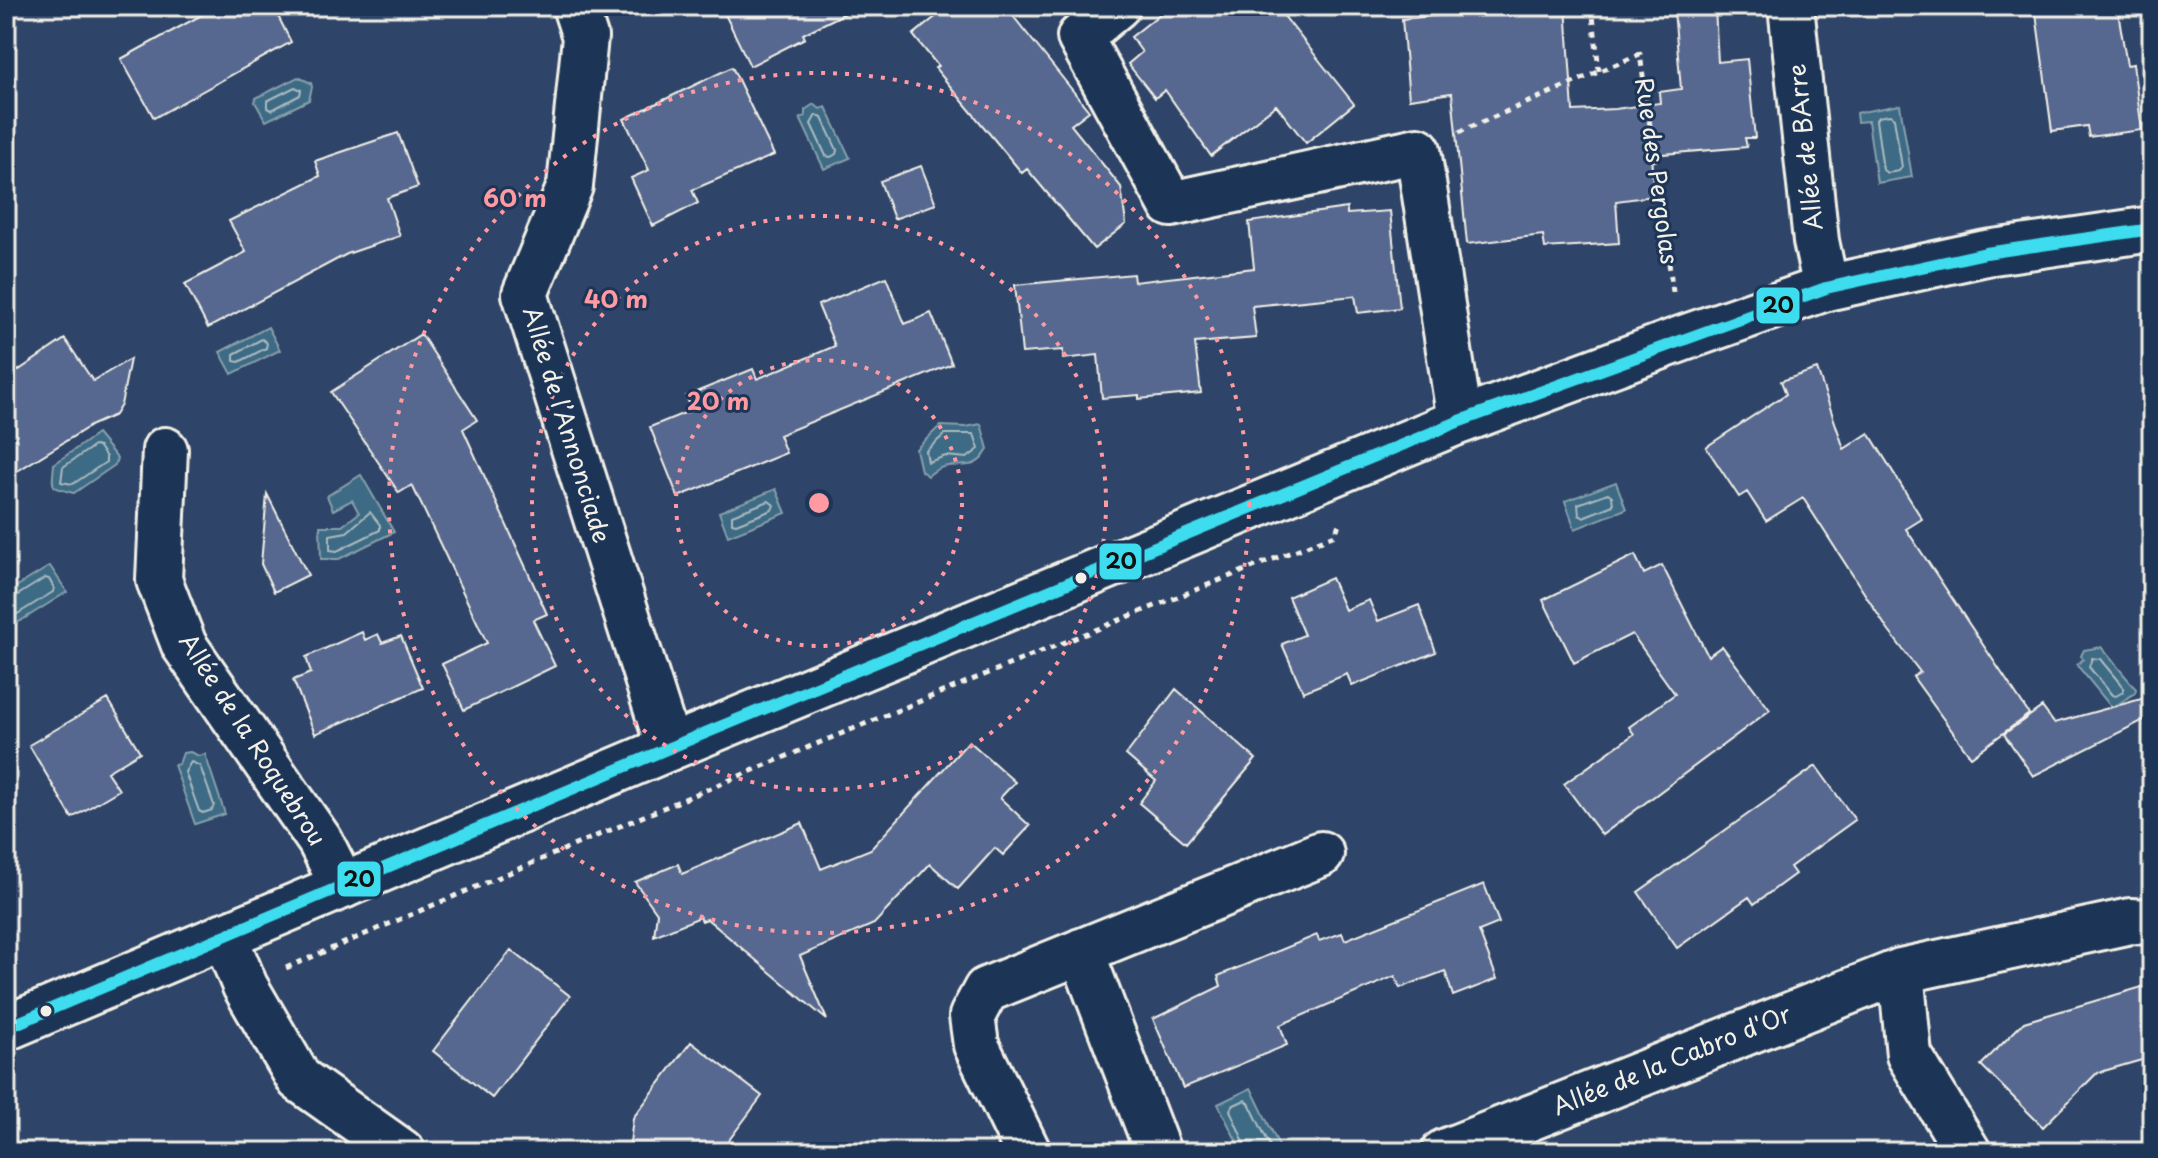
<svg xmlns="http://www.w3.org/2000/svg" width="2158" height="1158" font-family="'Playpen Sans',sans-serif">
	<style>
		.water { fill: #3e6a84; stroke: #87a0ac; stroke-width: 2 }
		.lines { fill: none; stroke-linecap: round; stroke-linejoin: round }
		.shore { stroke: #abbbc0; stroke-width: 2 }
		.building { fill: #576890; stroke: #f4f1e8; stroke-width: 2 }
		.street-casing { stroke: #f4f1e8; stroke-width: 50 }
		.secondary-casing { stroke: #f4f1e8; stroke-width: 50 }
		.path { stroke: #f4f1e8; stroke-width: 5; stroke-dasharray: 6 6; stroke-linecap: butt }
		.street { stroke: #1d3557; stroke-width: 44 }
		.secondary { stroke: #1d3557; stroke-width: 44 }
		.bus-1-casing { stroke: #1d3557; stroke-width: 18 }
		.bus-1 { stroke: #3dddef; stroke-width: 12 }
		.ring { fill: none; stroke: #ff9aa2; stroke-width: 4; stroke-dasharray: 4 8 }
		.bus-dot { fill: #f4f1e8; stroke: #1d3557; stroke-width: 3 }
		.labels { text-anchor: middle; stroke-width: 6; stroke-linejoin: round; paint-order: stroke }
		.street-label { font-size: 24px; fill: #f4f1e8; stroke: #1d3557 }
		.centre { fill: #ff9aa2; stroke: #1d3557; stroke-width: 4 }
		.ring-label { font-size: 24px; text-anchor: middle; font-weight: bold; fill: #ff9aa2; stroke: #1d3557; stroke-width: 6; stroke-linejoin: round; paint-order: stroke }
		.line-badge { stroke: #1d3557; stroke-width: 3 }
		.pale-badge-label { font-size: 22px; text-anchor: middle; font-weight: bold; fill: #111 }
	</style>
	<rect width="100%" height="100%" fill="#2e4468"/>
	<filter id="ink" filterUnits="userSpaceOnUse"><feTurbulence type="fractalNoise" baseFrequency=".0125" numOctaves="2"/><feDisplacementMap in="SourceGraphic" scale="16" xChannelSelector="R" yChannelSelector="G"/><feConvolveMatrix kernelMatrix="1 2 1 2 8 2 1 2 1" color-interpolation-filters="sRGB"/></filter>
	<g filter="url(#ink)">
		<!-- water -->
		<path class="water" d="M298,77L311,83L312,87L309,100L266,121L255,102L256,98Z
			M814,104L820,109L826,107L850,158L824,169L800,118L805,116V110Z
			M1900,105L1912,177L1877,183L1868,121L1857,122L1856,113Z
			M268,327L280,350L232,374L220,352Z
			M981,424L988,449C973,480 952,453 928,476L921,471L916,449L940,426L966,427Z
			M97,434L117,458L115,465L74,493C49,487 52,489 54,464Z
			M361,475L394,532L339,559H321L320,526H342L359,513L352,500L333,510L327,496Z
			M1616,482L1626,509L1575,529L1565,501Z
			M776,489L786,513L728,536L719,512Z
			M50,566L67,592L6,630V593Z
			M2101,647L2136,689L2135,693L2112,708L2077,665L2083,659L2081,656L2084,650Z
			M190,752L199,756L205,754L225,814L195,824L174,765L179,764L183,753Z
			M1251,1088L1282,1152H1242L1218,1104Z"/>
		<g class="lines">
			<!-- shore -->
			<path class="shore" d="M295,87L301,90L300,95L272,110L267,108V101Z
				M816,115L822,118L837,150L836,154L831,157L826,156L811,124Z
				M1890,115L1894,118L1902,167L1899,171L1887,173L1883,170L1876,120L1878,117Z
				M262,339L267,343L266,348L239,362L234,361V354Z
				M945,434H974L979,449L967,458L946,456L928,462L926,451Z
				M94,446L99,447L106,457V462L73,484L61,482L63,467Z
				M1608,493L1612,496L1613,505L1583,517L1579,515L1578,504Z
				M769,501L774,505L772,510L736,524L732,523V515Z
				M370,512L380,525V530L337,551L330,550V535L347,532Z
				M6,599L13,598L45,578L49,579L54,588L53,592L6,621
				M2092,658L2100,659L2123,687V692L2116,696L2112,695L2089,667Z
				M191,762L200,766L214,805L212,810L203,813L199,811L185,772Z
				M1248,1152L1230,1110L1232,1106L1245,1100L1249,1103L1273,1152"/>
		</g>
		<!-- building -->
		<path class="building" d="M218,6H273L291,42L154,118L121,59Z
			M721,6H860L803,34L805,38L750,66Z
			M949,6H1005L1089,111L1071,125L1121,187L1126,224L1094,249L1027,169L1022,173L935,68L938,66L913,35Z
			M1170,6H1276L1354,104L1306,143L1276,105L1211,156L1165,90L1155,98L1128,64L1142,52L1131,37Z
			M1481,6H1566L1573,111L1615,109L1660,103L1659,92L1681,89L1674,11L1715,8L1718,62L1747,59L1755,138H1745L1747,147L1651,155L1654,196L1616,201L1619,243L1545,248L1543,235L1467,244L1452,93L1409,99L1402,19L1481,11Z
			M2035,6H2117L2127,65L2133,64L2142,130L2089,137L2087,126L2052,131Z
			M732,67L774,155L692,190L698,203L653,226L631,178L649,170L624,119Z
			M398,133L418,187L387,198L400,236L347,254L208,328L185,284L246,252L229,221L320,176L315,161Z
			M921,166L936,204L894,219L880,181Z
			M1347,208V214L1390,211L1400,308L1358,313L1355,296L1252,306L1256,338L1195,343L1201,393L1139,399V395L1102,398L1098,355L1063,359V350L1022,353L1015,285L1133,274L1134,282L1254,268L1249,222Z
			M886,277L905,324L931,313L952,364L779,435L786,453L678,497L650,427L692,410L686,396L753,369L757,379L835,346L818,305Z
			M421,334L477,420L463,429L547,614L533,620L555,666L464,710L442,664L487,643L412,485L399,493L331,392Z
			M65,339L93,381L130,359L121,405L115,415L92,425L6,478V379Z
			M1817,369L1844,449L1869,433L1922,519L1906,529L2029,714L1971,757L1913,677L1920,672L1888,630L1803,498L1766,521L1747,492L1739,497L1706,447L1786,394L1781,381Z
			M267,494L308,575L274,592L261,564Z
			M1635,555L1644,574L1662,565L1708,656L1722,646L1770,710L1602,835L1564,784L1634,734L1629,727L1675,694L1632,634L1574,663L1543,600Z
			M1331,578L1345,610L1369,600L1378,621L1419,605L1436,652L1352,686L1347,674L1303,692L1282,644L1304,635L1288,597Z
			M362,632L365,640L378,634L382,643L401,636L423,688L315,734L293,680L311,673L306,657Z
			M1176,689L1256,759L1186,843L1139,803L1156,781L1126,755Z
			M2152,696V716L2033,776L2004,734L2042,707L2054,723Z
			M108,699L140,752L107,772L119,790L72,818L29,745Z
			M969,741L1015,782L1000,798L1030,826L1003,855L995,848L958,889L930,864L874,924L800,956L827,1020L707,919L702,921L700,917L654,936L657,913L635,882L678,864L682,874L802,823L821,869L871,849Z
			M1816,766L1855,820L1790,867L1795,874L1754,904L1749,897L1677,948L1638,892Z
			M1484,884L1499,923L1479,931L1497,979L1453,996L1445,971L1400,988L1395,976L1280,1025L1287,1045L1183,1088L1153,1019L1221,986L1218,976L1317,935L1319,941L1342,933L1345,940Z
			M511,950L570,996L492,1098L433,1051Z
			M2152,984V1057L2097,1073L2043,1127L1981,1065L2024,1022Z
			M691,1042L762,1096L720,1152H629L633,1118Z"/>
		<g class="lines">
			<defs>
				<path id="street" d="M575,6L585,37L570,186L525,294L669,748
					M1117,6L1080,37L1171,204L1418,150L1460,421
					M1791,6L1816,241L1826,288
					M165,450L159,580L184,645L320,841L343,886
					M224,935L245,986L299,1079L402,1152
					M1081,951L1158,1152
					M1901,971L1909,1055L1968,1152
					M1028,1152L976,1045L972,1016L986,990L1321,854
					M1444,1152L1901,971L2130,921L2152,922"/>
				<path id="secondary" d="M6,1028L669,748L1460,421L1681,339L1826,288L1986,253L2152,229"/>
			</defs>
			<!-- street casing -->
			<use href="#street" class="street-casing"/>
			<!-- secondary casing -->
			<use href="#secondary" class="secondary-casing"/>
			<!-- path -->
			<path class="path" d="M1592,6L1599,71
				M1459,132L1640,54L1673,292
				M286,968C634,819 983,672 1335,535L1340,521"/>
			<!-- street -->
			<use href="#street" class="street"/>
			<!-- secondary -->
			<use href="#secondary" class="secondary"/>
			<defs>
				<path id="bus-1" d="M6,1028L669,748L1460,421L1826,288L1986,253L2152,229"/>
			</defs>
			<!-- bus-1 casing -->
			<use href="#bus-1" class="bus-1-casing"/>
			<!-- bus-1 -->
			<use href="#bus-1" class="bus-1"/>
		</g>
	</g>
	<!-- distance rings -->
	<g class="ring">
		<circle cx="819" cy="503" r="143"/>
		<circle cx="819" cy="503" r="287"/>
		<circle cx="819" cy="503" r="430"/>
	</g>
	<!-- markers -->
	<g class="bus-dot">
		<circle cx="1081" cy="578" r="7"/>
		<circle cx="46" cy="1011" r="7"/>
	</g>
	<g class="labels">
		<!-- street labels -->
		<g class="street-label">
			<text transform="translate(1806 147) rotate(-96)" y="8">Allée de BArre</text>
			<text transform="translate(1656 171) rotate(82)" y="8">Rue des Pergolas</text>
			<text transform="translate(566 425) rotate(73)" y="8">Allée de l’Annonciade</text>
			<text transform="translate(252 740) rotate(57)" y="8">Allée de la Roquebrou</text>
			<text transform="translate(1672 1061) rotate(-22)" y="8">Allée de la Cabro d'Or</text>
		</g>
	</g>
	<circle cx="819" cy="503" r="12" class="centre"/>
	<g class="ring-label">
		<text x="515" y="207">60 m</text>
		<text x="616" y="308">40 m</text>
		<text x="718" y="410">20 m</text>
	</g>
	<g class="line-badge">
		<rect x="1755" y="286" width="46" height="39" rx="8" fill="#3dddef"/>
		<rect x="1098" y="542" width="45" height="39" rx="8" fill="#3dddef"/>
		<rect x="336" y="860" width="46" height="38" rx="8" fill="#3dddef"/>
	</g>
	<g class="pale-badge-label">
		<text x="1778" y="313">20</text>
		<text x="1121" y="569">20</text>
		<text x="359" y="887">20</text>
	</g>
	<!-- margin -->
	<rect width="2158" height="1158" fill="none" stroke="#1d3557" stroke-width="32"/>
	<rect x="16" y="16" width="2126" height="1126" fill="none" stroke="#f4f1e8" stroke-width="3" filter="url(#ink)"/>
</svg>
